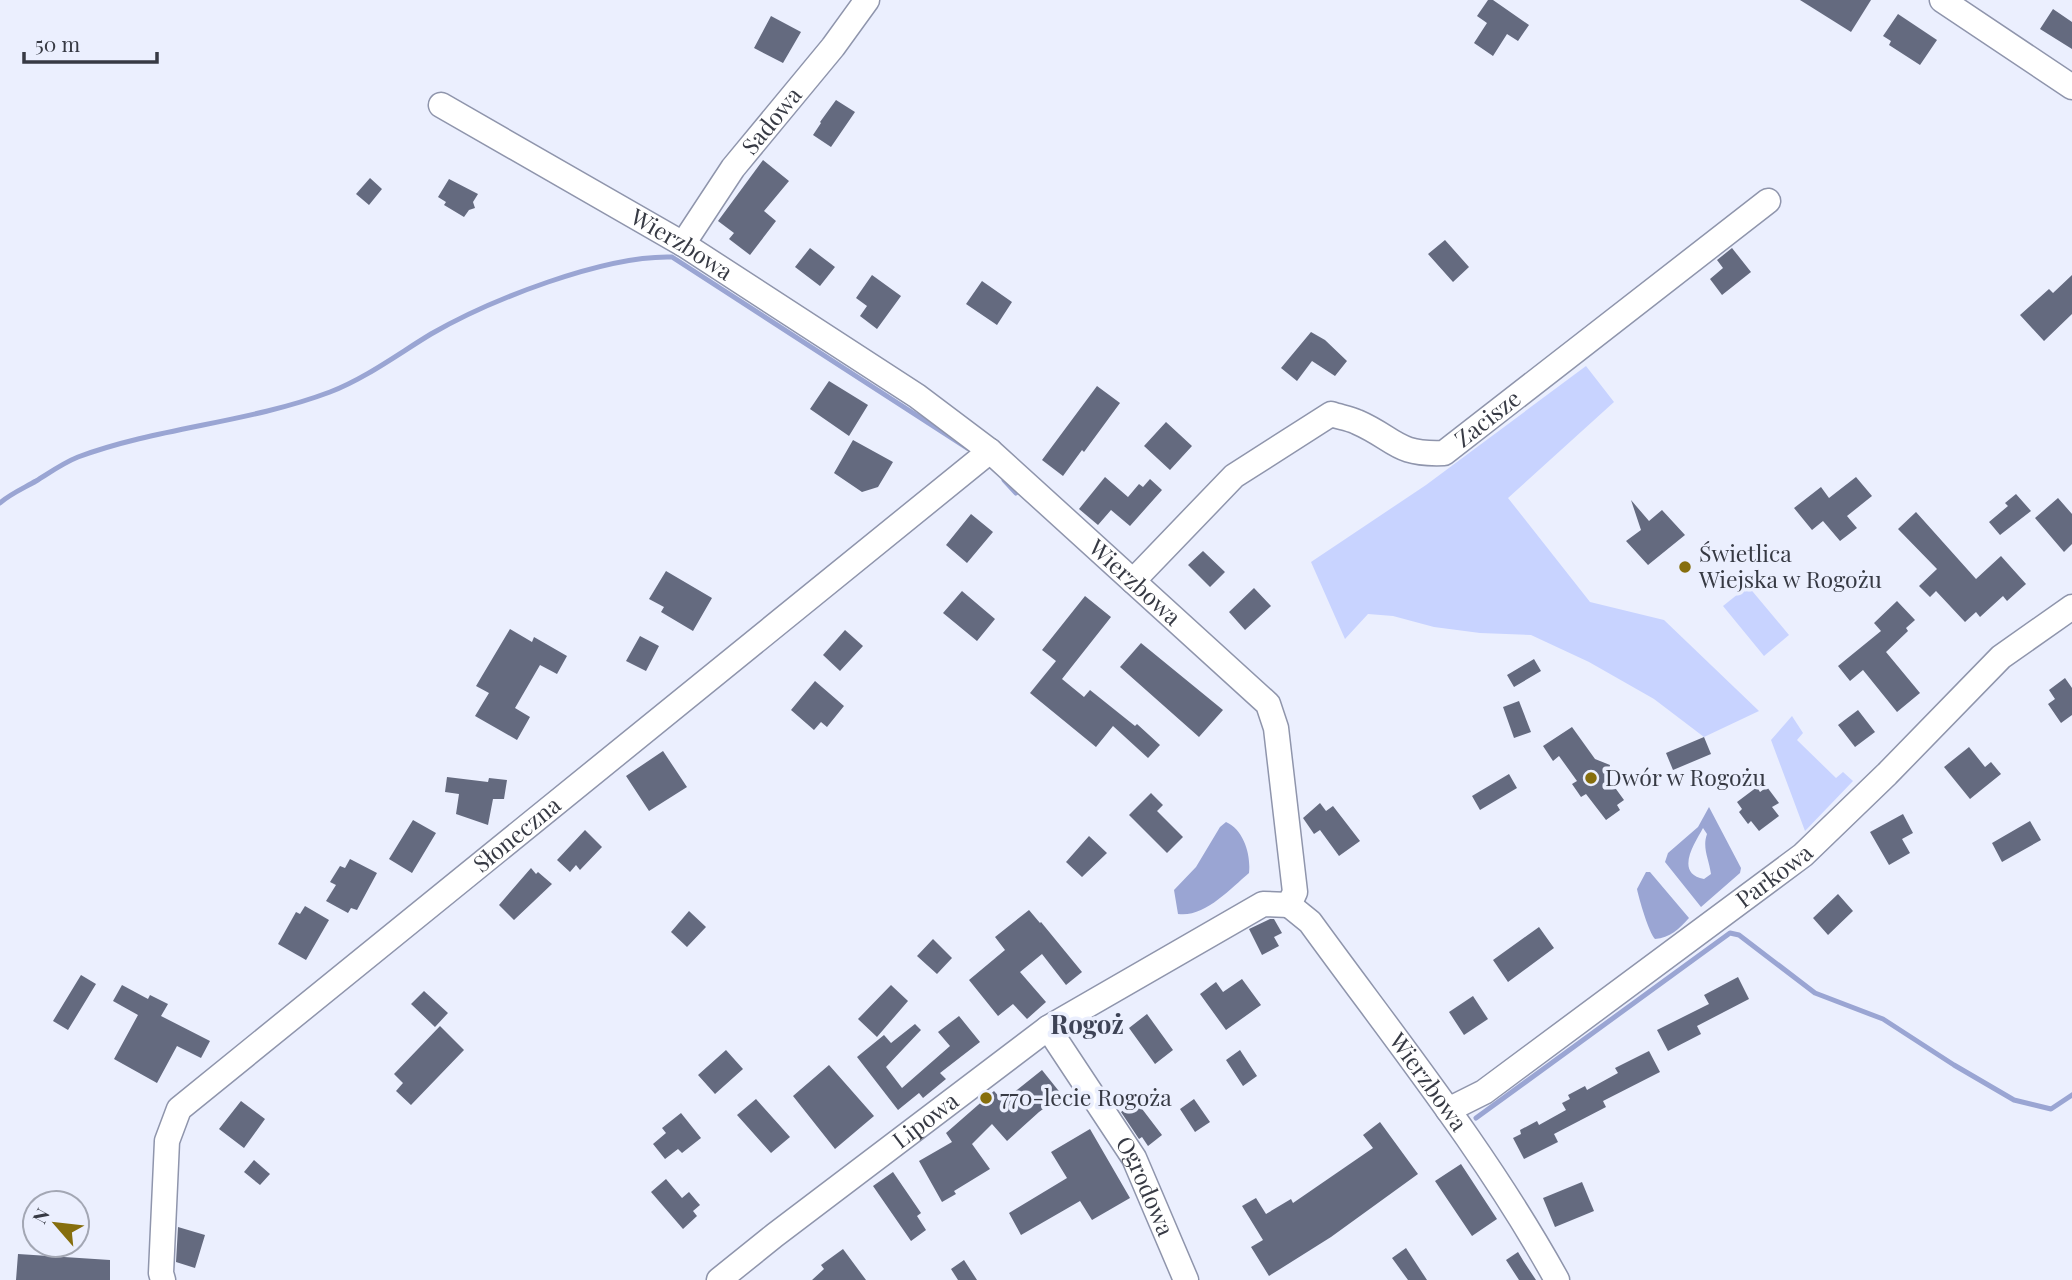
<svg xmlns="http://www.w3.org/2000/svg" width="2072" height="1280" font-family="'Playfair Display',serif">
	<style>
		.green { fill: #c8d3ff }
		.water { fill: #9aa5d3; fill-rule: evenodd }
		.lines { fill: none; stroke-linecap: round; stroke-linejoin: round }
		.stream { stroke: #9aa5d3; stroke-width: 5 }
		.building { fill: #646a7f }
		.minor-casing { stroke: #8f95ac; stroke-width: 27 }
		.minor { stroke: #fff; stroke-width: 24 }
		.poi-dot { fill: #866e0d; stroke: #ebeffe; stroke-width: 2.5 }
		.labels { text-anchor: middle; stroke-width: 7; stroke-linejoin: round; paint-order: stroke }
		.street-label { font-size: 23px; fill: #373a44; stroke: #ebeffe }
		.poi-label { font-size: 23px; fill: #373a44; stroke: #ebeffe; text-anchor: start }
		.quarter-label { font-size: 26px; font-weight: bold; fill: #3e4356; stroke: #ebeffe }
	</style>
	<rect width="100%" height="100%" fill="#ebeffe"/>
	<!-- green -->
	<path class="green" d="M1586,366L1614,402L1508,498L1590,602L1664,620L1759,711L1704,737L1654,699L1589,662L1531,635L1480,633L1434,627L1393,616L1368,614L1345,639L1311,562L1426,485Z
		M1748,586L1789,635L1764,656L1723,606Z
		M1792,716L1803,733L1797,740L1836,778L1843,772L1853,781L1805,831L1771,740Z"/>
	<!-- water -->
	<path class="water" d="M1709,807L1741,868L1740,873L1701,907L1665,862L1668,853L1698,827ZM1703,828L1707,834C1702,848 1709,859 1711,874L1704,879C1674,873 1695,843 1703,828Z
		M1226,822C1244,830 1251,855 1249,873C1230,889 1204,918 1178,914L1174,890L1196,867L1220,827Z
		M1646,872H1650L1689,918C1679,929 1670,938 1655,939C1649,933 1639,899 1637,889Z"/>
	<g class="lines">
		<!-- stream -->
		<path class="stream" d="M1004,480L1016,493
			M0,503C10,494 24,488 36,481C49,473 63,463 78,457C159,427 248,423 330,392C366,378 398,354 431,334C490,300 604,255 672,257L967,448
			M1476,1118L1730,933L1739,935L1815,993L1883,1019L1954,1065L2014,1100L2051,1109L2072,1095"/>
	</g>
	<!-- building -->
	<path class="building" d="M1488,0H1493L1529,25L1518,41L1507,34L1493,56L1474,43L1487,23L1477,16Z
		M1800,0H1871L1851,32Z
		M2053,9L2072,22V49L2040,29Z
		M1898,14L1937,40L1920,65L1889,45L1891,41L1883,36Z
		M771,16L801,32L783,63L754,48Z
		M836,100L855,112L831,147L813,135L821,123L820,122Z
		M763,160L789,181L764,211L776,221L750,255L729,239L734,233L718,221Z
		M370,178L382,189L369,205L356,194Z
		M449,179L478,194L473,202L475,208L469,210L464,217L444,205L446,202L438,197Z
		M1445,240L1469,267L1453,282L1428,254Z
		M810,248L835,267L820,286L795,267Z
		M1732,248L1751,272L1722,295L1710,279L1723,268L1717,260Z
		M872,275L901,296L877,329L860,316L867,306L856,298Z
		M2072,275V314L2044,341L2020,315L2049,289L2053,293Z
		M982,281L1012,302L997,325L966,304Z
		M1311,332L1325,340L1347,361L1335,376L1312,361L1297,381L1281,368Z
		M829,381L868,405L849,436L810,409Z
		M1097,386L1120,403L1084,452L1082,450L1063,476L1042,460Z
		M1166,422L1192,446L1170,470L1144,446Z
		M853,440L893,462L878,487L862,492L834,473Z
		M1105,477L1128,497L1139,484L1143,487L1150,479L1162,490L1130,526L1111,510L1098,525L1079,509Z
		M1856,477L1872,496L1847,516L1857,528L1840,541L1823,521L1812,530L1794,508L1821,487L1829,498Z
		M2016,494L2031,511L2000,535L1989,522L2008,506L2005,503Z
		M2058,498L2072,514V544L2064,552L2035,518Z
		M1631,500L1649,521L1662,510L1685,535L1648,565L1626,541L1641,530Z
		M1916,512L1976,579L2001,556L2026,584L2007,601L2003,596L1980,617L1976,612L1965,622L1936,591L1930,597L1919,586L1937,569L1898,529Z
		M971,514L993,532L967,563L946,545Z
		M1203,551L1225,572L1210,587L1188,565Z
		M666,571L712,598L693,631L661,612L664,607L649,599Z
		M1254,588L1271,606L1245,630L1229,612Z
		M962,591L995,619L977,641L943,613Z
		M1085,596L1111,617L1062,679L1084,697L1090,690L1135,726L1137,724L1160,745L1148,758L1113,726L1096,747L1030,693L1056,661L1042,650Z
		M1897,601L1915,620L1906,628L1908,631L1886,652L1920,693L1897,712L1863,670L1850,681L1838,666L1881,631L1874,623Z
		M510,629L532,642L534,637L567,656L557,674L540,665L515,708L530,717L517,740L475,716L489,693L476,686Z
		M845,630L863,646L840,671L823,655Z
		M640,636L659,646L646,671L626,661Z
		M1141,643L1223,710L1199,737L1120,667Z
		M1534,659L1541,671L1514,687L1507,675Z
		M2065,678L2072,688V715L2061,723L2048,704L2055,699L2049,690Z
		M815,681L844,706L827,727L821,722L814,730L791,710Z
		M1519,701L1531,732L1514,738L1503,707Z
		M1858,710L1875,732L1855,747L1838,725Z
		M1572,727L1595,759L1610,765L1608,778L1624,800L1617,805L1620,810L1606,820L1586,794L1581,797L1572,784L1577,781L1559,756L1553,761L1543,746Z
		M1704,737L1711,754L1673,770L1666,753Z
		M1969,747L1985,767L1991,762L2001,774L1970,799L1944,767Z
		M663,751L687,787L649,811L626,776Z
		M1509,774L1517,788L1480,810L1472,796Z
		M447,777L488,782L489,778L507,780L504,799H493L488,825L456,814L459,794L445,792Z
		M1757,787L1760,792L1767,787L1779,803L1772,807L1779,816L1759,831L1751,821L1748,824L1739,812L1742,809L1737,802Z
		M1151,793L1163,805L1157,811L1183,837L1167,853L1129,815Z
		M1320,803L1326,811L1333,806L1360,841L1339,856L1320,830L1314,834L1303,818Z
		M1903,814L1913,833L1902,839L1910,853L1889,865L1870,832Z
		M413,820L436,833L412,873L389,859Z
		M2030,821L2041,840L2002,862L1992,843Z
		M585,830L602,847L580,870L576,865L570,872L557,860Z
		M1089,836L1107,853L1082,877L1066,862Z
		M350,859L377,873L357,910L351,908L348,913L326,901L336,885L330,882L340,866L345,868Z
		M531,868L536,874L538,872L552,884L514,920L499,905Z
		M1838,894L1853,911L1828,935L1813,918Z
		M305,906L329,920L306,960L278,944L296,912L300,914Z
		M1029,910L1040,923L1041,922L1082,972L1066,985L1042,954L1020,972L1046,1002L1027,1019L1013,1004L998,1016L969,980L1005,950L995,937Z
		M689,911L706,927L687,947L671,932Z
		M1270,919H1274L1282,933L1274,937L1279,946L1262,955L1249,929Z
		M1539,927L1554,948L1508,982L1493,960Z
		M933,939L952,958L937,974L917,956Z
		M81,975L96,984L68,1030L53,1021Z
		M1738,977L1749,999L1697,1026L1701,1034L1668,1051L1657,1030L1709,1004L1704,995Z
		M1242,979L1261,1005L1226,1030L1200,994L1216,982L1223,992Z
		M122,985L148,999L150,995L168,1004L161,1016L210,1041L201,1058L177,1046L157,1083L114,1059L138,1015L113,1001Z
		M891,985L908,1001L877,1037L858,1019Z
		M424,991L448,1013L435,1027L411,1004Z
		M1473,996L1488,1019L1464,1035L1449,1012Z
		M1147,1014L1173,1050L1155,1064L1129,1028Z
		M959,1016L980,1042L940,1073L946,1079L923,1098L919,1093L898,1110L857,1057L884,1035L891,1043L915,1024L921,1030L886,1067L902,1088L950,1046L938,1032Z
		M440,1026L464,1050L411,1105L396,1091L403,1083L394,1074Z
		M726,1050L743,1069L715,1094L698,1075Z
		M1240,1050L1257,1076L1243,1086L1226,1060Z
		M1649,1051L1660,1072L1603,1101L1606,1107L1554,1134L1558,1142L1524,1159L1513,1138L1521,1134L1520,1130L1537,1121L1539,1125L1566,1110L1562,1103L1570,1099L1568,1095L1585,1086L1587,1090L1618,1073L1615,1068Z
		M829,1065L874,1116L835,1149L793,1096Z
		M1042,1070L1062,1095L1039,1112L1007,1141L992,1124L972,1144L990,1169L954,1191L956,1194L942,1202L919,1161L952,1142L946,1133L994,1091L1003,1101Z
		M756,1099L790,1137L771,1153L737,1115Z
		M1194,1099L1210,1122L1195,1132L1180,1109Z
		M241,1101L265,1119L244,1148L219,1129Z
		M1136,1101L1162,1135L1148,1146L1142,1137L1139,1139L1121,1112Z
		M681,1113L701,1138L682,1153L678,1149L665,1159L653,1144L666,1133L662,1128Z
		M1380,1122L1418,1174L1331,1237L1269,1276L1251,1247L1263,1240L1242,1206L1256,1198L1266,1214L1291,1199L1293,1203L1373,1148L1363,1135Z
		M1090,1129L1130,1198L1092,1220L1080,1201L1021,1235L1009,1213L1067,1178L1051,1152Z
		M254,1160L270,1174L260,1185L244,1172Z
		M1461,1164L1497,1219L1472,1236L1435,1181Z
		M893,1172L921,1213L917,1216L926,1230L911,1241L873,1186Z
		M666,1179L682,1198L689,1192L700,1205L693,1211L697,1216L683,1229L651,1192Z
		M1582,1182L1594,1211L1555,1227L1543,1198Z
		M178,1227L205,1235L195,1268L176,1262Z
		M1406,1248L1427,1280H1408L1392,1258Z
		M843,1249L866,1280H812L824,1269L821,1265Z
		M1518,1252L1524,1262L1536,1280H1519L1506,1260Z
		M18,1254L110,1260V1280H16Z
		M964,1260L977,1280H958L951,1269Z"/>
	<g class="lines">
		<defs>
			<g id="minor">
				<path d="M1942,0L2072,87"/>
				<path id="s1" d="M441,105L683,244L917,396L990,451L1268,704L1276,728L1295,892L1289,905"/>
				<path id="s2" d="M683,244L733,168L833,47L867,0"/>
				<path id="s3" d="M1133,581L1234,476L1331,414C1339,417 1349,418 1357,422C1396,439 1395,455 1444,453L1768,201"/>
				<path id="s4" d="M1289,905L1310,922C1395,1039 1487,1153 1557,1280"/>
				<path id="s5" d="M1048,1028L1134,1158L1186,1280"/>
				<path id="s6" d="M1448,1110L1484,1092L1803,855L1887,774L2001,657L2072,607"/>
				<path id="s7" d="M163,1280L161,1273L167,1141L179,1109L990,451"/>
				<path id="s8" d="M719,1280L775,1235L1048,1028L1263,904L1289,905"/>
			</g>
		</defs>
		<!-- minor casing -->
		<use href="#minor" class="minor-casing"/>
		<!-- minor -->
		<use href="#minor" class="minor"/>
	</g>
	<!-- markers -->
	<g class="poi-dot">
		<circle cx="1685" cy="567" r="7"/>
		<circle cx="1591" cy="778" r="7"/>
		<circle cx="986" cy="1098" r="7"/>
	</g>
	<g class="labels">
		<!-- street labels -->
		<g class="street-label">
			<text dy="8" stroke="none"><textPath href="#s2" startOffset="152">Sadowa</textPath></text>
			<text dy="8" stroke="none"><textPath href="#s1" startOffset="278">Wierzbowa</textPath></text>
			<text dy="8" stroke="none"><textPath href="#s3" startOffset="438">Zacisze</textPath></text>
			<text dy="8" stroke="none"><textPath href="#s1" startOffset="845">Wierzbowa</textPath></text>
			<text dy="8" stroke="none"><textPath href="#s7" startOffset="609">Słoneczna</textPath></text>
			<text dy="8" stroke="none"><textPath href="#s6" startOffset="402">Parkowa</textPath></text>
			<text dy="8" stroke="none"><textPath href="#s4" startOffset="226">Wierzbowa</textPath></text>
			<text dy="8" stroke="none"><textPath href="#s8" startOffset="261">Lipowa</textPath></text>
			<text dy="8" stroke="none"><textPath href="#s5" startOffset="186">Ogrodowa</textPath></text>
		</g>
		<!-- poi labels -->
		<g class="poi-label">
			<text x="1699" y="562">Świetlica<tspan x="1699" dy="26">Wiejska w Rogożu</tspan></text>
			<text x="1605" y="786">Dwór w Rogożu</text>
			<text x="1000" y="1106">770-lecie Rogoża</text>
		</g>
		<!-- quarter labels -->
		<g class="quarter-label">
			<text x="1087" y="1034">Rogoż</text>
		</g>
	</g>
	<!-- north arrow -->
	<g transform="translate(56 1224) rotate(298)"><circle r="33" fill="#ebeffe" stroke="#a3a7b4" stroke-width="2"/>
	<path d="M0-5L12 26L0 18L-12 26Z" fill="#866e0d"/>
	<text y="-10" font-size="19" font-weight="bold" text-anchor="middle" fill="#373a44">N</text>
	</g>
	<!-- scale -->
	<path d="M24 52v10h133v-10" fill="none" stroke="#373a44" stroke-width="3.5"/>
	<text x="35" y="52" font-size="21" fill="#373a44" stroke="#ebeffe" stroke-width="5" paint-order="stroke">50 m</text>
</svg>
